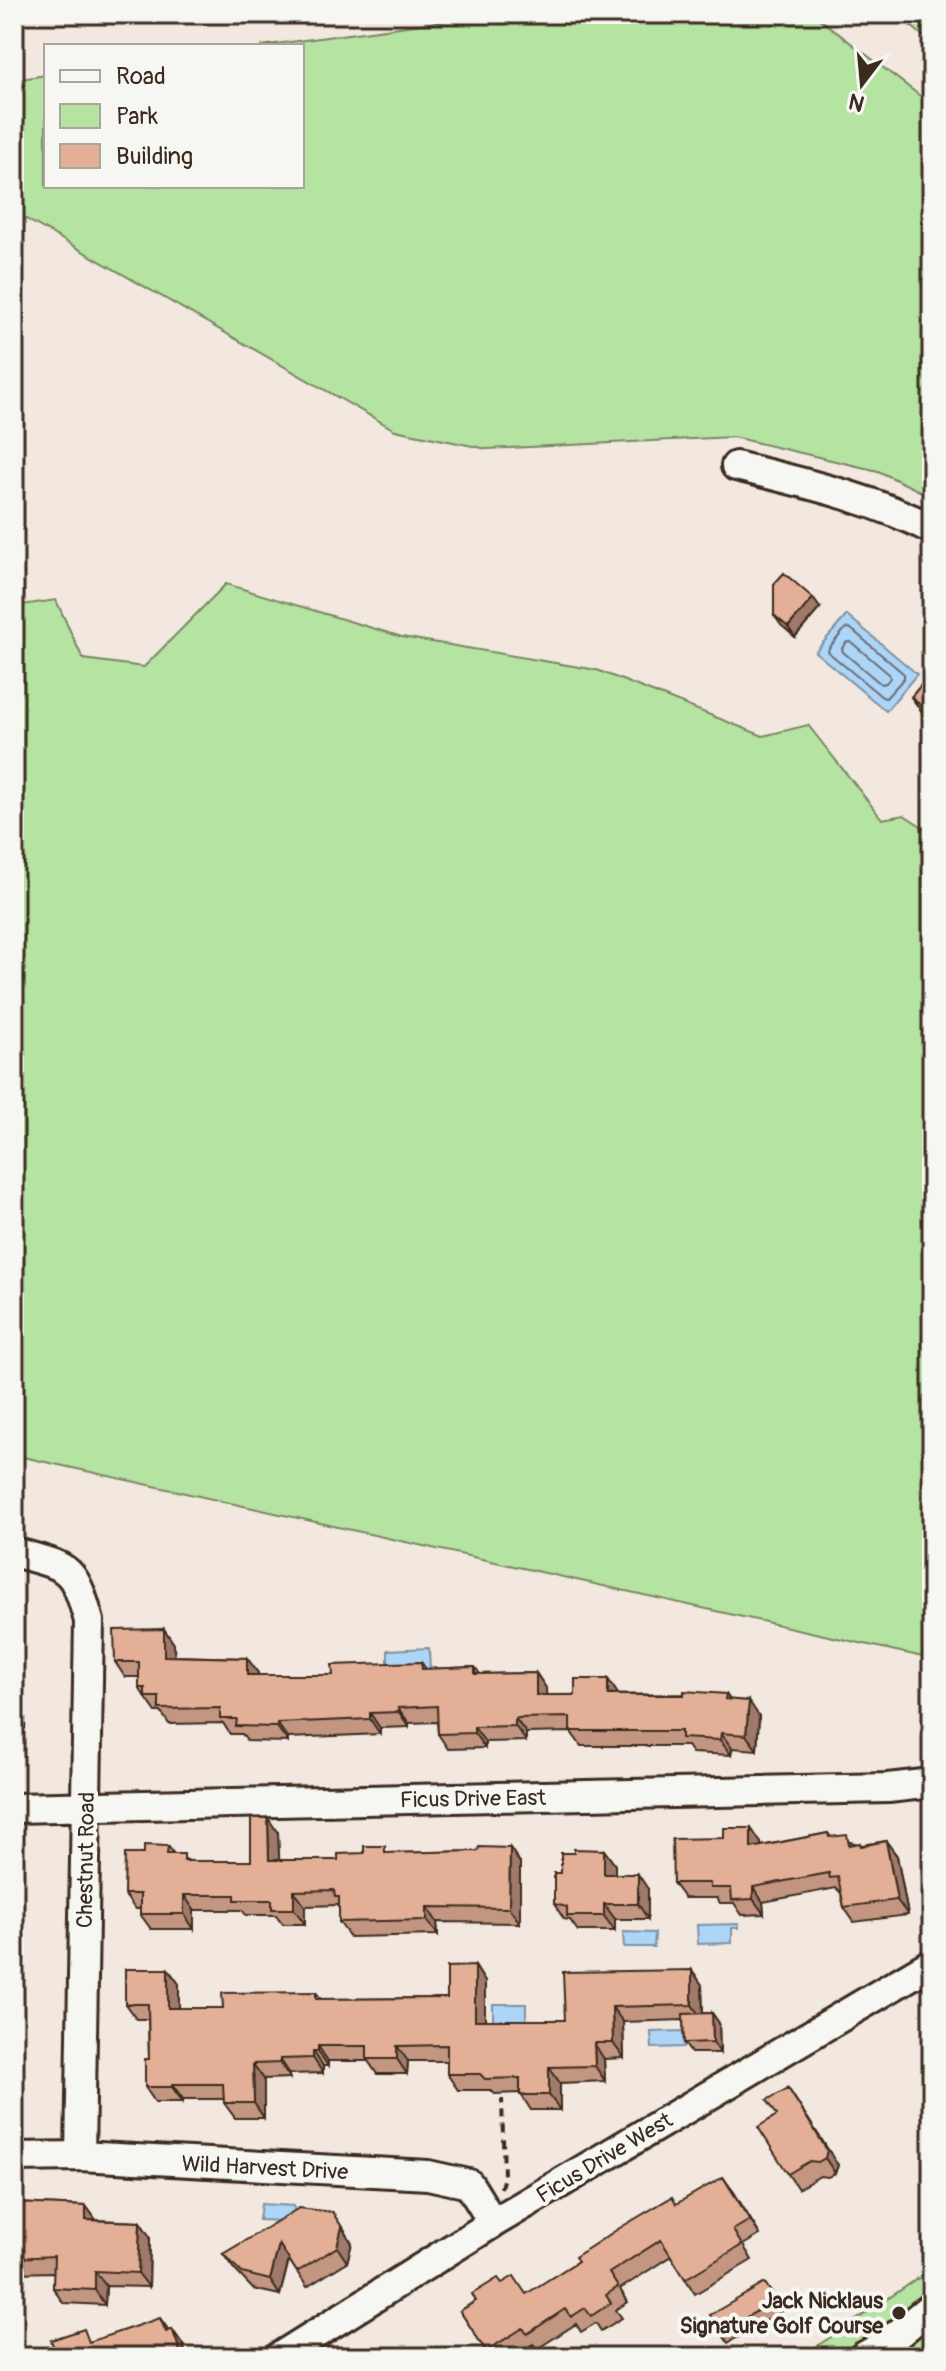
<svg xmlns="http://www.w3.org/2000/svg" width="946" height="2371" font-family="Pangolin,sans-serif">
	<style>
		.green { fill: #b5e3a2; stroke: #788660; stroke-width: 2 }
		.water { fill: #add5f7; stroke: #7f91a0; stroke-width: 2 }
		.lines { fill: none; stroke-linecap: round; stroke-linejoin: round }
		.shore { stroke: #696e75; stroke-width: 2 }
		.minor-casing { stroke: #3b2a1e; stroke-width: 34 }
		.path { stroke: #3b2a1e; stroke-width: 4; stroke-dasharray: 8 6; stroke-linecap: butt }
		.minor { stroke: #f6f6f2; stroke-width: 28 }
		.wall { fill: #c39682; stroke: #3b2a1e; stroke-width: 2 }
		.shaded-wall { fill: #9f7a6a; stroke: #3b2a1e; stroke-width: 2 }
		.building { fill: #e3af97; stroke: #3b2a1e; stroke-width: 2 }
		.poi-dot { fill: #3b2a1e; stroke: #f6f6f2; stroke-width: 3 }
		.labels { text-anchor: middle; stroke-width: 8; stroke-linejoin: round; paint-order: stroke }
		.street-label { font-size: 22px; fill: #3b2a1e; stroke: #f6f6f2 }
		.poi-label { font-size: 22px; font-weight: bold; fill: #3b2a1e; stroke: #f6f6f2; text-anchor: end }
	</style>
	<rect width="100%" height="100%" fill="#f2e8e0"/>
	<filter id="ink" filterUnits="userSpaceOnUse"><feTurbulence type="fractalNoise" baseFrequency=".0125" numOctaves="2"/><feDisplacementMap in="SourceGraphic" scale="16" xChannelSelector="R" yChannelSelector="G"/><feConvolveMatrix kernelMatrix="1 2 1 2 8 2 1 2 1" color-interpolation-filters="sRGB"/></filter>
	<g filter="url(#ink)">
		<!-- green -->
		<path class="green" d="M494,14H813L932,105V497L878,471L733,437L487,449L395,430L14,212V80L46,75V186H302V46H261Z
			M896,14H932V43Z
			M226,584L402,637L597,670L763,736L808,725L882,819L904,815L932,833V1659L14,1455V606L56,600L83,659L144,667Z
			M932,2269V2357H801Z"/>
		<!-- water -->
		<path class="water" d="M847,615L917,674L886,711L815,652Z
			M429,1648L430,1671H424L423,1664L388,1665V1650Z
			M739,1924V1928H732V1943L698,1944L697,1925Z
			M623,1932L655,1933L654,1947H624Z
			M493,2004H526V2022L493,2026Z
			M683,2031L684,2047L652,2048L651,2032Z
			M261,2204L294,2206V2216L283,2221L259,2220Z"/>
		<g class="lines">
			<!-- shore -->
			<path class="shore" d="M850,628L904,674V678L886,698L882,697L828,652L829,648L845,629Z
				M847,642H851L889,674L890,678L886,683L881,684L843,652L842,648Z"/>
			<defs>
				<path id="minor" d="M736,466C804,483 869,497 932,529
					M14,1552C69,1568 73,1564 89,1621L80,2156
					M14,1808L888,1788L932,1783
					M14,2157L80,2156L428,2175L469,2184L493,2223
					M279,2357L493,2223L932,1963
					M863,2357L886,2344L932,2306"/>
			</defs>
			<!-- minor casing -->
			<use href="#minor" class="minor-casing"/>
			<!-- path -->
			<path class="path" d="M501,2188L504,2176L502,2099"/>
			<!-- minor -->
			<use href="#minor" class="minor"/>
		</g>
		<!-- wall -->
		<path class="wall" d="M820,608L795,637L781,625L774,615Z
			M932,672V723L925,716L911,697Z
			M164,1629L174,1644V1656L247,1658L258,1673V1675H333L421,1662L426,1669L475,1667L480,1674L536,1673L546,1688V1695L726,1694L730,1700L759,1716L757,1750L732,1748L731,1755L692,1753L687,1746H581L571,1732L526,1733V1741L485,1742V1748L448,1749L438,1734L437,1722L409,1723V1727L380,1728V1734L288,1738V1742L247,1741L242,1734H230L223,1723L169,1724L161,1712H156L139,1688V1677H125L115,1662Z
			M14,1673L20,1681V1692L25,1700V1727H14Z
			M278,1833L279,1860H338L389,1853L478,1851L510,1848L520,1863V1923L437,1922L438,1935L350,1937L339,1922V1905L305,1906V1924H283L276,1915H246L242,1910H194V1929H151L140,1914V1909H135L124,1894L144,1854L168,1846L174,1854L189,1861H251Z
			M828,1833L831,1837L862,1845L886,1841L897,1856L908,1915L854,1922L844,1907L841,1893L836,1888L763,1902L764,1914L742,1915L734,1903H720L717,1898H684L673,1883L761,1843V1846Z
			M604,1850L615,1865V1874L648,1889V1919H615V1931H578L570,1920L564,1919L554,1904L561,1873L574,1853Z
			M475,1966L485,1982V2020H565L692,1970L702,1985L703,2013H712L719,2023L720,2053H691L684,2043L683,2020L623,2022L624,2058L604,2059L605,2081L560,2083V2110H531L520,2093L495,2094L490,2090H458L447,2074V2061H408L407,2074H377L368,2061H328V2066H323V2073L290,2074V2078L264,2079V2118H235L224,2103V2099H183V2102H155L145,2087L149,2059L148,2019H136L125,2004L168,1969L179,1984V2008H223L316,1992L321,1999L447,1998Z
			M788,2088L838,2165L835,2173L828,2177L820,2176L798,2189L788,2174L777,2115Z
			M723,2177L760,2235L743,2245L752,2260L695,2294L671,2256L620,2289L628,2302L616,2310L622,2318L601,2331L596,2323L581,2332L576,2324L537,2349L533,2344L512,2357H490L460,2311L502,2283L527,2294L578,2261Z
			M14,2203L86,2206L96,2220L140,2222L150,2237L149,2287L106,2286L105,2305L63,2303L53,2288L54,2272L14,2273Z
			M343,2227L352,2243L347,2262L307,2287L289,2260L280,2295L253,2289L234,2269L223,2254Z
			M772,2293L783,2310L728,2343L721,2332Z
			M172,2329L183,2345L187,2357H57L93,2341Z"/>
		<!-- shaded-wall -->
		<path class="shaded-wall" d="M813,598L820,608L795,637L788,627Z
			M164,1629L174,1644L175,1671L164,1656Z
			M247,1658L258,1673V1690L247,1675Z
			M14,1673L20,1681V1692L25,1700V1727L14,1712Z
			M536,1673L546,1688L547,1710L536,1695Z
			M608,1679L618,1694L608,1695Z
			M749,1701L759,1716L757,1750L746,1735Z
			M398,1708L409,1723V1727L399,1712Z
			M370,1713L380,1728V1734L370,1719Z
			M515,1718L526,1733V1741L515,1726Z
			M277,1723L288,1738V1742L277,1727Z
			M474,1727L485,1742V1748L474,1733Z
			M721,1733L732,1748L731,1755L720,1740Z
			M268,1818L278,1833L280,1875L269,1860Z
			M751,1828L761,1843L762,1863L751,1848Z
			M886,1841L897,1856L908,1915L897,1900Z
			M510,1848L520,1863V1923L509,1908Z
			M604,1850L615,1865V1889L604,1874Z
			M638,1874L648,1889V1919L638,1904Z
			M753,1887L763,1902L764,1914L753,1899Z
			M294,1891L305,1906V1924L294,1909Z
			M184,1895L194,1910V1929L184,1914Z
			M604,1904L615,1919V1931L604,1916Z
			M427,1907L437,1922L438,1935L427,1920Z
			M475,1966L485,1982V2035L475,2020Z
			M168,1969L179,1984V2023L168,2008Z
			M692,1970L702,1985L703,2020L692,2005Z
			M612,2007L623,2022L624,2058L613,2043Z
			M712,2013L719,2023L720,2053L713,2042Z
			M594,2043L604,2059L605,2081L595,2066Z
			M318,2046L328,2061V2066L318,2051Z
			M397,2046L408,2061L407,2074L397,2059Z
			M313,2051L323,2066V2073L313,2058Z
			M280,2059L290,2074V2078L280,2063Z
			M253,2064L264,2079V2118L254,2103Z
			M549,2067L560,2083V2110L549,2095Z
			M172,2084L183,2099V2102L172,2087Z
			M788,2088L838,2165L835,2173L825,2158Z
			M723,2177L734,2192L760,2235L750,2220Z
			M86,2206L97,2221L86,2220Z
			M332,2212L352,2243L347,2262L337,2247Z
			M140,2222L150,2237L149,2287L138,2273Z
			M279,2244L289,2259L280,2295L270,2280Z
			M95,2271L106,2286L105,2305L95,2290Z
			M160,2318L171,2333L166,2332Z
			M172,2329L183,2345L187,2357H184L180,2351Z"/>
		<!-- building -->
		<path class="building" d="M784,573L813,598L788,627L774,615V584Z
			M932,672V715L911,697Z
			M164,1629V1656L247,1658V1675H333L332,1665L421,1662L422,1669L475,1667V1674L536,1673V1695H575V1679H608V1695H684V1691L726,1694L725,1699L749,1701L746,1735L721,1733L720,1740L681,1738V1731H570V1717L515,1718V1726L474,1727V1733L438,1734L437,1706L398,1708L399,1712L370,1713V1719L277,1723V1727L236,1726L237,1719H220V1708L159,1709V1697H145V1688H139V1662H115L114,1630Z
			M251,1818H268L269,1860H338V1854L364,1853V1846H385V1853L478,1851L479,1847L510,1848L509,1908L427,1907V1920L339,1922V1897H335L334,1890L294,1891V1909H272V1900H235V1895H184V1914H140V1894H124L125,1854H144V1845L168,1846L167,1854H184V1861H251Z
			M724,1828H751V1848L828,1833L829,1837L847,1835L849,1845L860,1843L861,1846L886,1841L897,1900L844,1907L838,1877L830,1878L829,1873L753,1887V1899L732,1900L731,1888H710V1883H673L672,1839L724,1838Z
			M574,1849L604,1850V1874H638V1904H604V1916H567V1907L554,1904V1873H561V1853H574Z
			M475,1966V2020H565L563,1972L692,1970V2005L612,2007L613,2043H594L595,2066L549,2067V2095H520V2078L485,2079L480,2074H447V2045L397,2046V2059H367V2046H318V2051H313V2058L280,2059V2063L253,2064L254,2103H224L223,2084H172V2087H145V2059H149L148,2004H125V1969H168V2008H223L222,1993L316,1992V1999L447,1998V1967Z
			M712,2013L713,2042L684,2043L683,2014Z
			M788,2088L827,2150L825,2158L818,2162L810,2161L788,2174L758,2127L777,2115L767,2100Z
			M723,2177L750,2220L733,2230L742,2245L685,2279L661,2240L609,2273L618,2287L606,2295L611,2303L591,2316L585,2308L571,2317L565,2309L527,2334L523,2328L486,2351L460,2311L476,2301L472,2294L498,2278L502,2283L514,2276L526,2294L578,2261L575,2257L618,2229L672,2197L676,2204Z
			M14,2203L86,2206V2220L140,2222L138,2273L95,2271V2290L53,2288L54,2256L14,2258Z
			M299,2208L332,2212L342,2227L337,2247L297,2272L279,2244L270,2280L242,2273L223,2254Z
			M765,2283L776,2300L721,2332L710,2315Z
			M160,2318L166,2332L172,2329L180,2351L163,2357H57L51,2340L84,2329L89,2342Z"/>
	</g>
	<!-- markers -->
	<circle class="poi-dot" cx="899" cy="2313" r="8"/>
	<g class="labels">
		<!-- street labels -->
		<g class="street-label">
			<text transform="translate(473 1798) rotate(-1)" y="8">Ficus Drive East</text>
			<text transform="translate(85 1860) rotate(-89)" y="8">Chestnut Road</text>
			<text transform="translate(604 2157) rotate(-31)" y="8">Ficus Drive West</text>
			<text transform="translate(265 2167) rotate(3)" y="8">Wild Harvest Drive</text>
		</g>
		<!-- poi labels -->
		<g class="poi-label">
			<text x="883" y="2308">Jack Nicklaus<tspan x="883" dy="25">Signature Golf Course</tspan></text>
		</g>
	</g>
	<!-- margin -->
	<rect width="946" height="2371" fill="none" stroke="#f6f6f2" stroke-width="48"/>
	<rect x="24" y="24" width="898" height="2323" fill="none" stroke="#3b2a1e" stroke-width="3" filter="url(#ink)"/>
	<!-- legend -->
	<rect x="44" y="44" width="260" height="144" fill="#f6f6f2" stroke="#aba49d" stroke-width="2"/>
	<rect x="60" y="70" width="40" height="12" fill="#f6f6f2" stroke="#aba49d" stroke-width="2"/>
	<text x="116" y="84" font-size="24" fill="#3b2a1e">Road</text>
	<rect x="60" y="104" width="40" height="24" fill="#b5e3a2" stroke="#aba49d" stroke-width="2"/>
	<text x="116" y="124" font-size="24" fill="#3b2a1e">Park</text>
	<rect x="60" y="144" width="40" height="24" fill="#e3af97" stroke="#aba49d" stroke-width="2"/>
	<text x="116" y="164" font-size="24" fill="#3b2a1e">Building</text>
	<!-- north arrow -->
	<g transform="translate(862 84) rotate(196)" stroke="#f6f6f2" stroke-width="6" paint-order="stroke">
	<path d="M0-6L14 30L0 20L-14 30Z" fill="#3b2a1e"/>
	<text y="-12" font-size="22" font-weight="bold" text-anchor="middle" fill="#3b2a1e">N</text>
	</g>
</svg>
